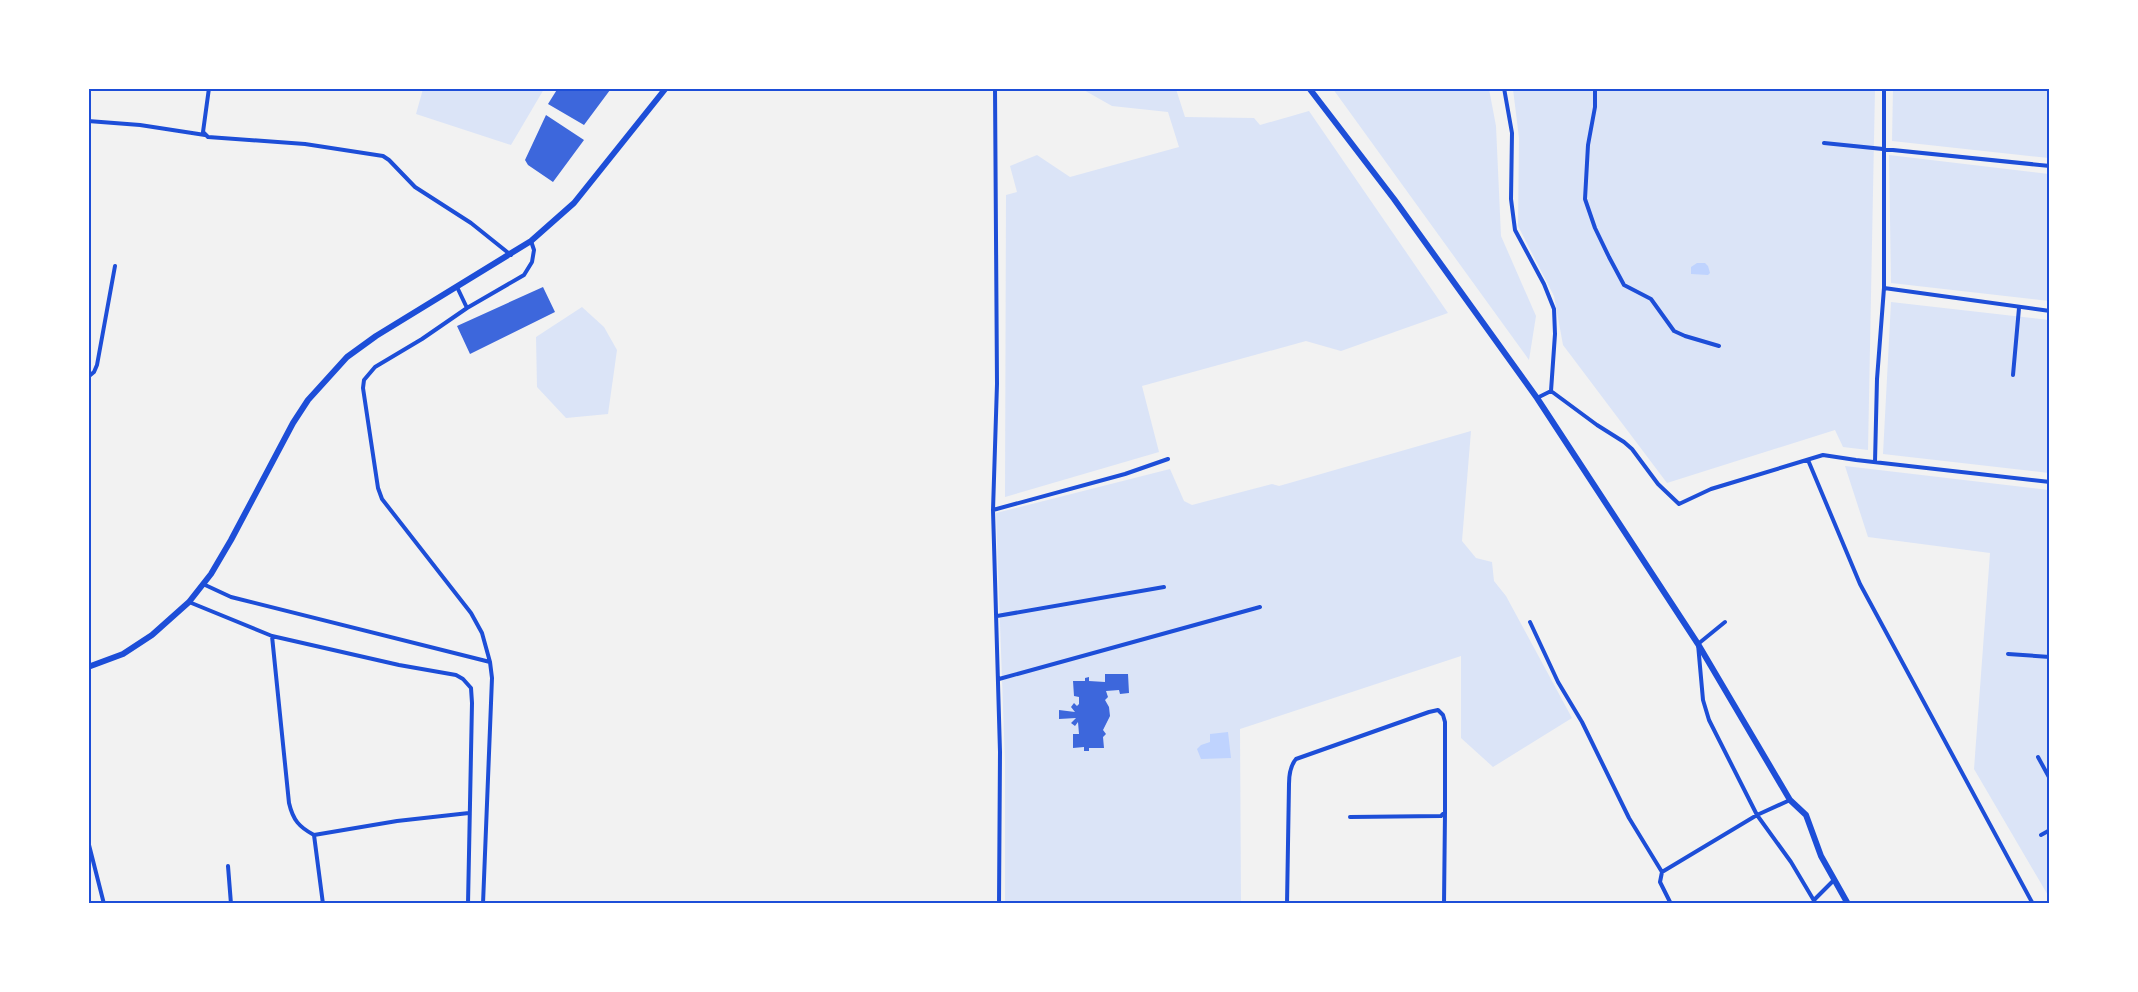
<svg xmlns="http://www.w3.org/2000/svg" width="2138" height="992" font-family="'Noto Sans',sans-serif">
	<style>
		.green { fill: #dbe4f7 }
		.water { fill: #bfd3fe }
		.building { fill: #3d67dc }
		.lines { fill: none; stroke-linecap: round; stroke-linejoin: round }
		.minor { stroke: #1d4ed8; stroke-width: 4 }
		.primary { stroke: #1d4ed8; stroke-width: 6 }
		.trunk { stroke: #1d4ed8; stroke-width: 6 }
		.neatline { fill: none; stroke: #1d4ed8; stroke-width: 2 }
	</style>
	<rect width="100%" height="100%" fill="#f2f2f2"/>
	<!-- green -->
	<path class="green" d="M423,89V88L544,89L511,145L416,114Z
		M1082,89H1176L1185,117L1254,118L1260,125L1309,111L1448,313L1341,351L1306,341L1142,386L1159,452L1005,497L1006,195L1017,192L1010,166L1037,155L1070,177L1179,147L1168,112L1112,106Z
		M1333,89H1489L1496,126L1501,236L1536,316L1529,360Z
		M1513,89H1875L1868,450L1843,447L1835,430L1667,483L1563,345L1554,296L1518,226L1519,138Z
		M1893,89H2049V158L1892,141Z
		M1889,155L2049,174V301L1891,283Z
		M1891,302L2049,320V473L1883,454Z
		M582,307L604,327L617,350L608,414L566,418L537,387L536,337Z
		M1471,431L1462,541L1476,558L1492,562L1494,581L1506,596L1572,718L1493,767L1461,738V656L1240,729L1241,903H1005V762L996,513L1170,469L1184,501L1192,505L1272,484L1279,486Z
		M1845,466L2049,490V897L1974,769L1990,553L1868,537Z"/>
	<!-- water -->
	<path class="water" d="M1697,263H1705L1708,266L1710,273L1708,275L1691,274V267Z
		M1228,732L1231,758L1201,759L1197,749L1201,745L1210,742V734Z"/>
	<!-- building -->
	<path class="building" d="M558,88H607L610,90L584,125L548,104Z
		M546,115L584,140L553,182L528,165L525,160Z
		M543,287L555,312L470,354L457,326Z
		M1105,674H1128L1129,693L1120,694L1119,690L1106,691L1108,697L1105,700L1109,707L1110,716L1103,730L1106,734L1103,737L1104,748H1089V751H1084V747L1073,748V734H1079L1078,722L1075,726L1071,723L1076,718L1059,719V710L1075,712L1071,707L1074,703L1077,706L1079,704V697L1074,696L1073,681H1085V678L1089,677V681L1105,682Z"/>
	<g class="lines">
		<!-- minor -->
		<path class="minor" d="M209,88L203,132L208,137L305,144L383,156L389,160L415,187L471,223L511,255
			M995,88L997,384L993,510L1000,752L999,904
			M1504,88L1512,133L1511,199L1515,230L1544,284L1554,309L1555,334L1551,391
			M1595,88V107L1588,145L1585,199L1595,228L1609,257L1624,285L1651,299L1674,331L1685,336L1719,346
			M88,121L140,125L205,135
			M1824,143L2050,166
			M457,287L467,308
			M1884,288L2050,311
			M2013,375L2019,308
			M88,377L94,372L97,365L115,266
			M1551,391L1597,425L1624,442L1632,449L1658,484L1679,504L1711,489L1823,455L1856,460L2050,482
			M1537,398L1551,391
			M1808,460L1860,584L2033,904
			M1875,462L1877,379L1884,288V88
			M993,510L1125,474L1168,459
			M203,584L231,597L490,662
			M189,602L272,636L399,665L456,675L463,679L471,688L472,703L468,904
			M997,616L1164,587
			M1530,622L1558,682L1582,722L1629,818L1662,872
			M1725,622L1698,644L1703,700L1709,720L1757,815L1791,862L1816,904
			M272,636L289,803C293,820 299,827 314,835L397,821L469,813
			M2008,654L2050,657
			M999,679L1260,607
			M2038,757L2050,779
			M314,835L323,904
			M2041,835L2050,830
			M88,841L104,904
			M228,866L231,904
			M1814,900L1834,880
			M1339,903L1343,904
			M483,904L492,678L490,662L482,633L471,613L382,499L378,488L363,388L364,380L375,367L422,339L467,308L524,275L532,262L534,250L531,241
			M1287,904L1289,784C1289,775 1290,766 1296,759L1429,712L1438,710L1443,715L1445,722V812L1441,816L1350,817
			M1444,904L1445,812
			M1671,904L1660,882L1662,872L1757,815L1790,800"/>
		<!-- primary -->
		<path class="primary" d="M1309,88L1394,199L1537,398L1698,644L1790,800L1806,815L1821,856L1848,904"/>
		<!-- trunk -->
		<path class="trunk" d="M88,667L123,654L152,635L189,602L211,574L231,540L293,423L308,400L347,357L376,336L531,241L574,203L666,88"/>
	</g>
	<!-- border -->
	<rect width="2138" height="992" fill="none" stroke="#ffffff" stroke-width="180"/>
	<rect x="90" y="90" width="1958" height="812" class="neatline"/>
</svg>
